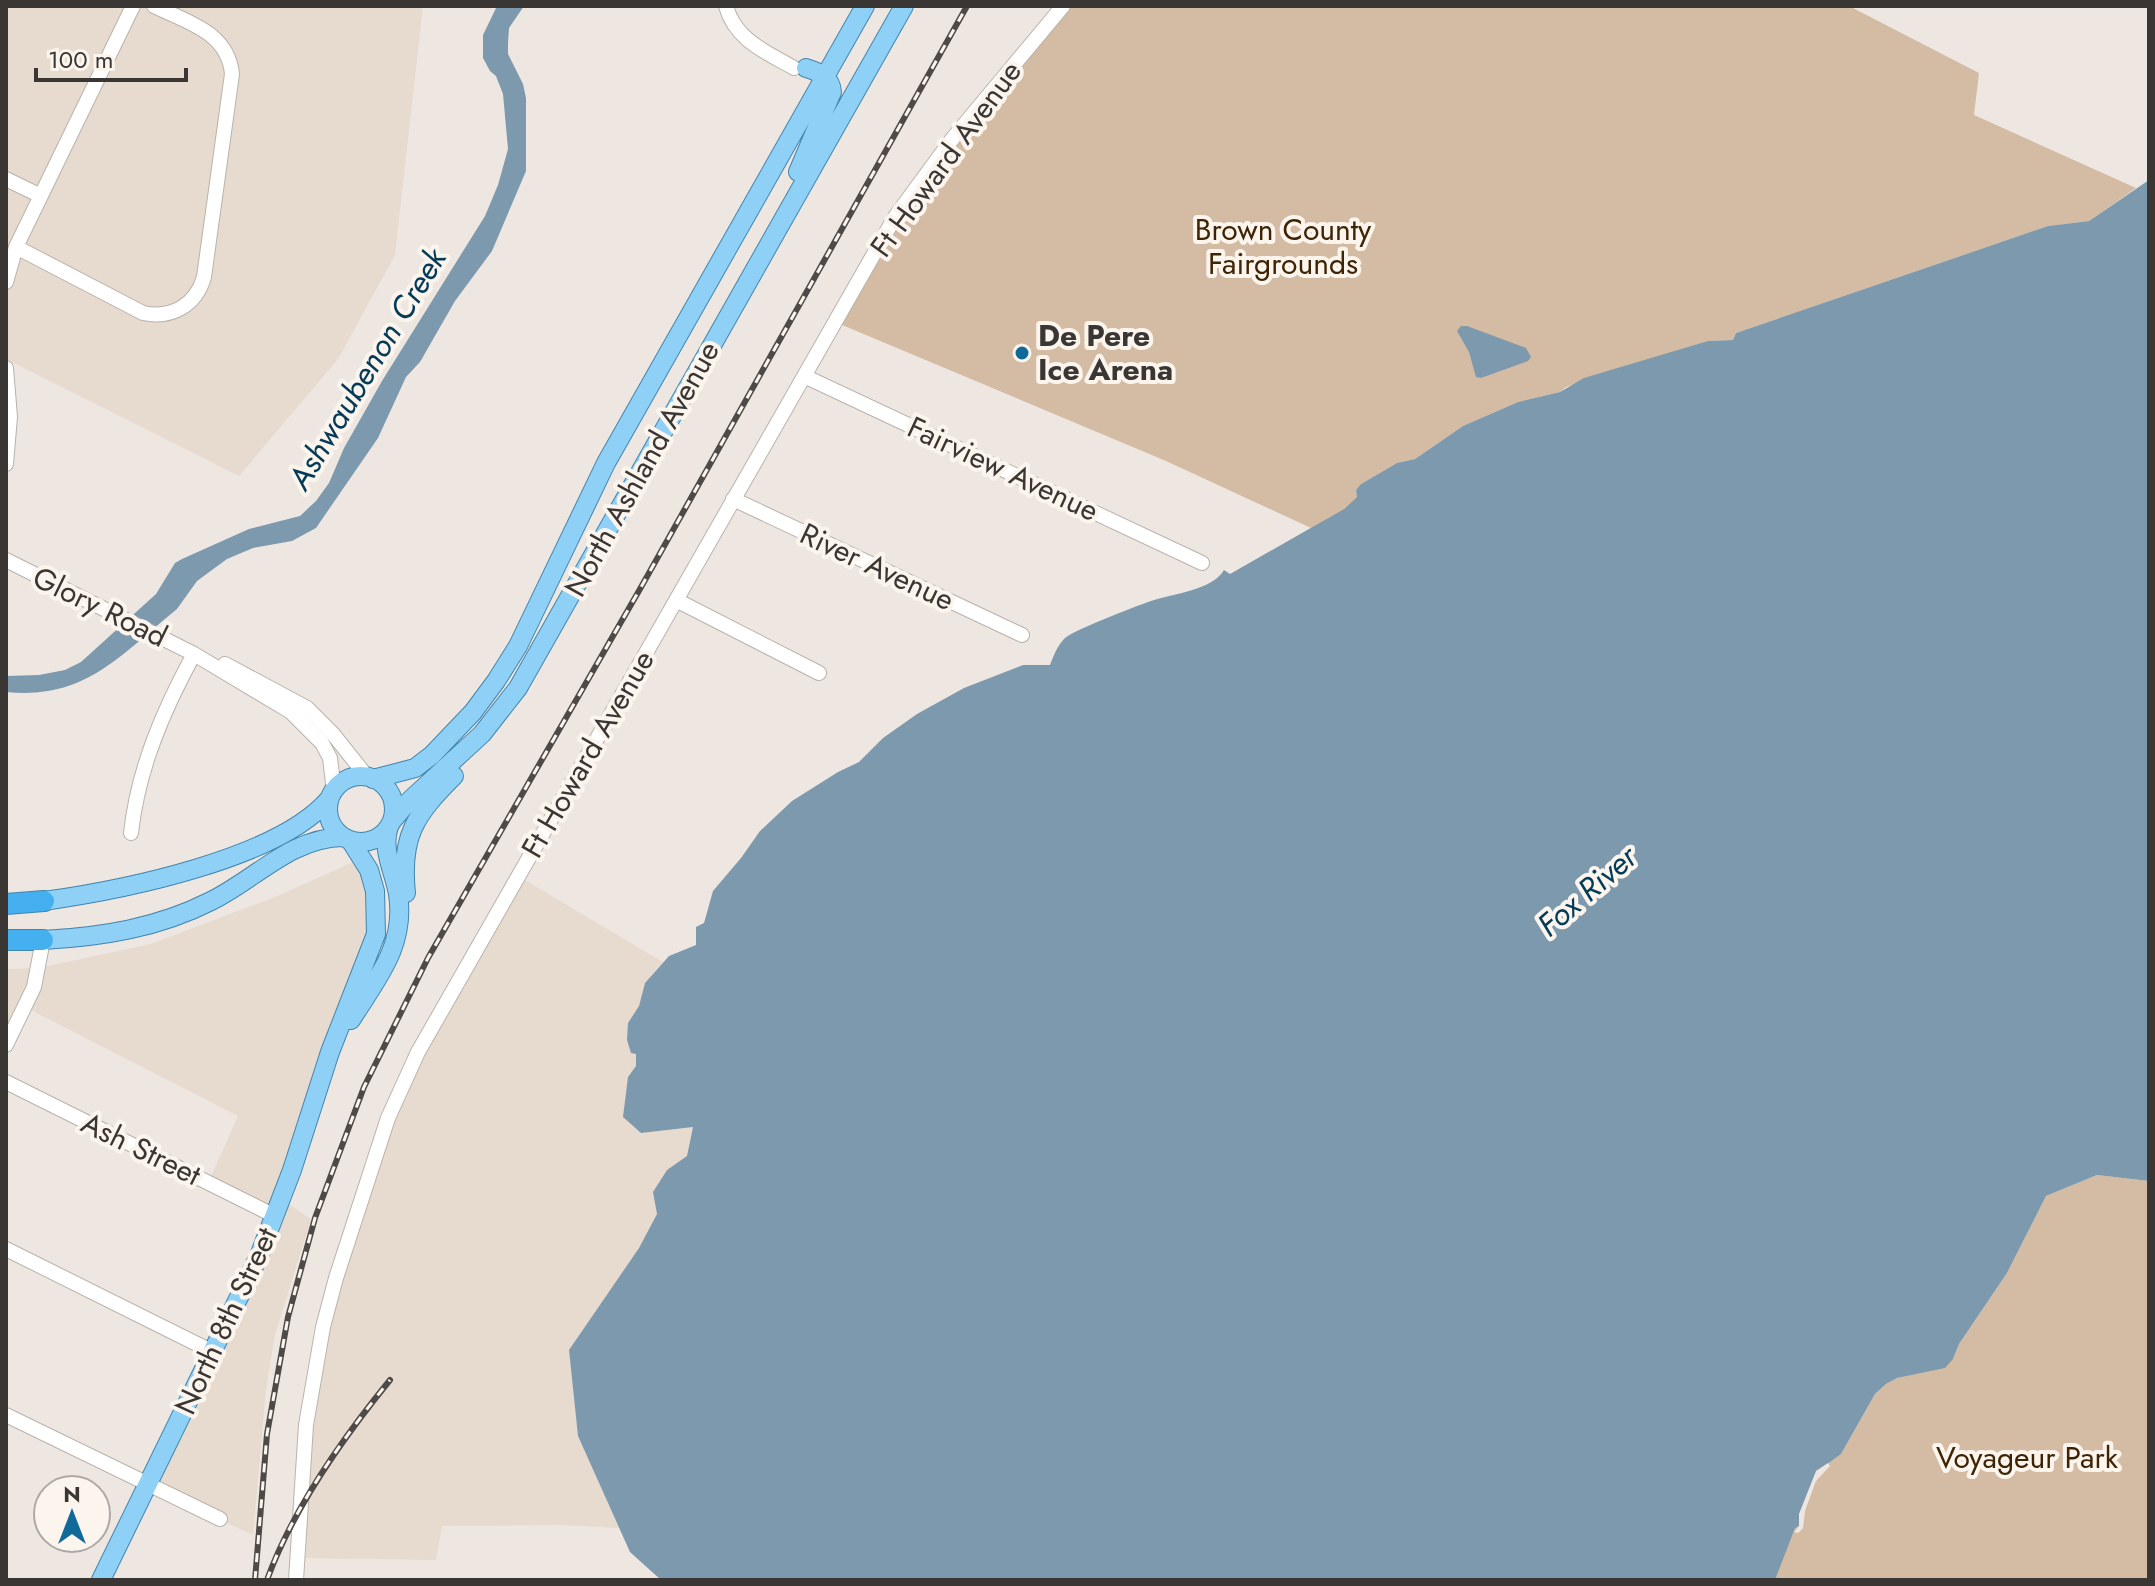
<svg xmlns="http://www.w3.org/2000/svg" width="2155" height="1586" font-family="Jost,sans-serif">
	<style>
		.built { fill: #e7dace }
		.green { fill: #d3bba4 }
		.water { fill: #7d99ad }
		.pier { fill: #eee7e1 }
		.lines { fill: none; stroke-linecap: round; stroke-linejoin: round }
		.minor-casing { stroke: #b9b3ac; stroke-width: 16 }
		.major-casing { stroke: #4185ae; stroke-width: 20 }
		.highway-casing { stroke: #4185ae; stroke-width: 22 }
		.minor { stroke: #fff; stroke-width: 14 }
		.major { stroke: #8fd0f6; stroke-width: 18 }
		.highway { stroke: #45b0f0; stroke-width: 20 }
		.rail-casing { stroke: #4e4a48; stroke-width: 6 }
		.rail { stroke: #fcf5ee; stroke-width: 3; stroke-dasharray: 9; stroke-linecap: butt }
		.poi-dot { fill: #0f6a99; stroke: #fcf5ee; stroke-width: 3 }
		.labels { text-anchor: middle; stroke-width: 8; stroke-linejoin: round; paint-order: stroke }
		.street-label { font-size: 30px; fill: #393634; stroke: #fcf5ee }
		.park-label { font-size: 30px; fill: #3e2404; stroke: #fcf5ee }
		.poi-label { font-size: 30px; font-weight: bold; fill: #393634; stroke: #fcf5ee; text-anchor: start }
		.water-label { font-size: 32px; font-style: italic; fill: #033b58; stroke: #fcf5ee }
	</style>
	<rect width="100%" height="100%" fill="#eee7e1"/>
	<!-- built -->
	<path class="built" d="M6,6H423L395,255L338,359L239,476L6,359Z
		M362,858L376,934L281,1199L311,1219L275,1335L266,1389L253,1535L148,1486L275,1216L208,1183L238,1116L25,1007L6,1045V969L38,968L151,944L280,895Z
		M518,876L663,962L645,983L639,1006L628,1023L636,1053V1066L628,1077L641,1133L693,1127L687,1156L667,1170L657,1214L639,1248L569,1350L578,1436L619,1528L562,1525L442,1526L436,1560L297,1558L312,1378L388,1118Z"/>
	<!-- green -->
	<path class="green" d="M1063,6H1849L1979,73L1974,115L2136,188L2089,221L2048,226L1736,333L1733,340L1708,341L1566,387L1560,392L1518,402L1463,426L1415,459L1397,463L1361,484L1356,490L1357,497L1344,509L1311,528L1166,461L835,322L895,217Z
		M2097,1175L2149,1181V1580H1775L1800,1510L1818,1471L1841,1454L1875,1394L1886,1384L1897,1378L1927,1371L1953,1359L1959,1344L2007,1273L2046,1196Z"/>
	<!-- water -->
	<path class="water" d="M497,6H524L509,28L508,43V54L523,84L526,98V171L492,251L455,301L420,362L406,377L378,438L316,528L292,541L253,548L227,559L197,581L177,609C120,655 86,700 6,692V676L39,675L65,670L81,662L156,594L175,563L182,559L249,529L300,516L316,501L329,483L344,448L382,381L485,216L498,185L508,149L503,94L496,76L490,71L483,58V35Z
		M2149,180V1181L2097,1175L2046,1196L2007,1273L1959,1344L1953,1359L1945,1368L1897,1378L1886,1384L1875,1394L1841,1454L1818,1471L1799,1526L1795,1528L1775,1580H661L630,1552L578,1436L569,1350L639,1248L657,1214L653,1192L667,1170L687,1156L693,1127L641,1133L623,1117L628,1077L636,1066V1054L631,1053L627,1040L628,1023L639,1006L645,983L669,956L696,945V927L704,923L713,891L741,858L760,831L792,801L838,772L859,762L883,738L917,714L964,688L1023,665H1050C1054,655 1057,646 1065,638C1076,629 1134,607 1151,601C1171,594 1213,590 1224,570L1230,574L1344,509L1357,497L1356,490L1361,484L1397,463L1415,459L1463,426L1518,402L1560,392L1584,378L1708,341L1733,340L1736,333L2048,226L2089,221Z
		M1461,326H1467L1526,348L1531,357L1528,361L1481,378L1476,377L1469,352L1457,331Z"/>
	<!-- pier -->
	<path class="pier" d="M1828,1463L1830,1466L1816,1481L1810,1497L1805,1511L1803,1528L1798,1533L1794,1532L1799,1526V1514L1816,1471Z"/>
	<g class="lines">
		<defs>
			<path id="minor" d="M726,6C735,40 766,52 794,68
				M6,179L41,196
				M16,247L143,313C172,319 196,305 204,277L232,74C228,32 187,22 154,6
				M6,282L16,247L133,6
				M6,368L10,417L6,464
				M804,376L1202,563
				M733,499L1022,635
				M6,560L194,654L291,712L322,743L330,758L334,791
				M676,600L819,673
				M225,664L307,708L333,734L368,778
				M131,833C138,769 163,711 194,654
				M6,1045L34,987L43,940
				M6,1082L275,1216
				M6,1249L213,1352
				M6,1415L220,1519
				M296,1580L306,1425L323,1327L336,1278L388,1118L418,1052L895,217L953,138L1063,6"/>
			<path id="major" d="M798,172L832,92C831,77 819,72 806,68
				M328 809a33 33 0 1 1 66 0a33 33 0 1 1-66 0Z
				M373,779L415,768L432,755L473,712L496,681L518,646L606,463L865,6
				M392,821L408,802L482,734L518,688L904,6
				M406,893C400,836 415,815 454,776
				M44,901C122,890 279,859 330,798
				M43,940C101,937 158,928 211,901C256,879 290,838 343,837
				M351,1020C377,978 406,946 398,894C394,871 381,850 389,826
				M101,1580L259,1256L292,1170L330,1052L376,934L375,891L369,870L350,840"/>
			<path id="highway" d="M6,904L44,901
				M6,940H43"/>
		</defs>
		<!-- minor casing -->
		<use href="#minor" class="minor-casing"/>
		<!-- major casing -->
		<use href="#major" class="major-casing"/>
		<!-- highway casing -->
		<use href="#highway" class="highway-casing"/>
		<!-- minor -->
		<use href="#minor" class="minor"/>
		<!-- major -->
		<use href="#major" class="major"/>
		<!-- highway -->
		<use href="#highway" class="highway"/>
		<defs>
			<path id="rail" d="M255,1580L267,1434L288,1317L315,1218L364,1087L428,958L640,589L967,6
				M267,1580C293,1508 342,1439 390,1380"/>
		</defs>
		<!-- rail casing -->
		<use href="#rail" class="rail-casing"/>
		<!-- rail -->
		<use href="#rail" class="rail"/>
	</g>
	<!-- markers -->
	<circle class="poi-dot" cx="1022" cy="353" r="8"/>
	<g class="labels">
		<!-- street labels -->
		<g class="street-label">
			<text transform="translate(946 159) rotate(-54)" y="10">Ft Howard Avenue</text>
			<text transform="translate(642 469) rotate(-61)" y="10">North Ashland Avenue</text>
			<text transform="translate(1003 469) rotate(25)" y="10">Fairview Avenue</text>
			<text transform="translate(877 567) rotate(25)" y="10">River Avenue</text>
			<text transform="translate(100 607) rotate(26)" y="10">Glory Road</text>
			<text transform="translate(588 754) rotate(-60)" y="10">Ft Howard Avenue</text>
			<text transform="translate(141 1149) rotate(26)" y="10">Ash Street</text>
			<text transform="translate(226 1321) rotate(-65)" y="10">North 8th Street</text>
		</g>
		<!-- park labels -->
		<g class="park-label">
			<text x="1283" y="240">Brown County<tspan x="1283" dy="34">Fairgrounds</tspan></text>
			<text x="2027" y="1468">Voyageur Park</text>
		</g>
		<!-- poi labels -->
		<g class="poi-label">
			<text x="1038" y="346">De Pere<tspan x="1038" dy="34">Ice Arena</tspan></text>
		</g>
		<!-- water labels -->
		<g class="water-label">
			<text transform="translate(367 369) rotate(-59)" y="11">Ashwaubenon Creek</text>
			<text transform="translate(1587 891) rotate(-41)" y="11">Fox River</text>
		</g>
	</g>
	<!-- border -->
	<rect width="2155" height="1586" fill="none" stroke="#393634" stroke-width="16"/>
	<!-- north arrow -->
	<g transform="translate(72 1514)"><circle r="38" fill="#fcf5ee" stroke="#aea9a4" stroke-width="2"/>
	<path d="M0-6L14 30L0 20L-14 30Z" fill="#0f6a99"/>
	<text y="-12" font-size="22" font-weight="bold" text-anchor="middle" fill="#393634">N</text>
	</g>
	<!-- scale -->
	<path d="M36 68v12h150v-12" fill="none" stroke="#393634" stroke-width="4"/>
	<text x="48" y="68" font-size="24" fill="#393634" stroke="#fcf5ee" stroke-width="6" paint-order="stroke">100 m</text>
</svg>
